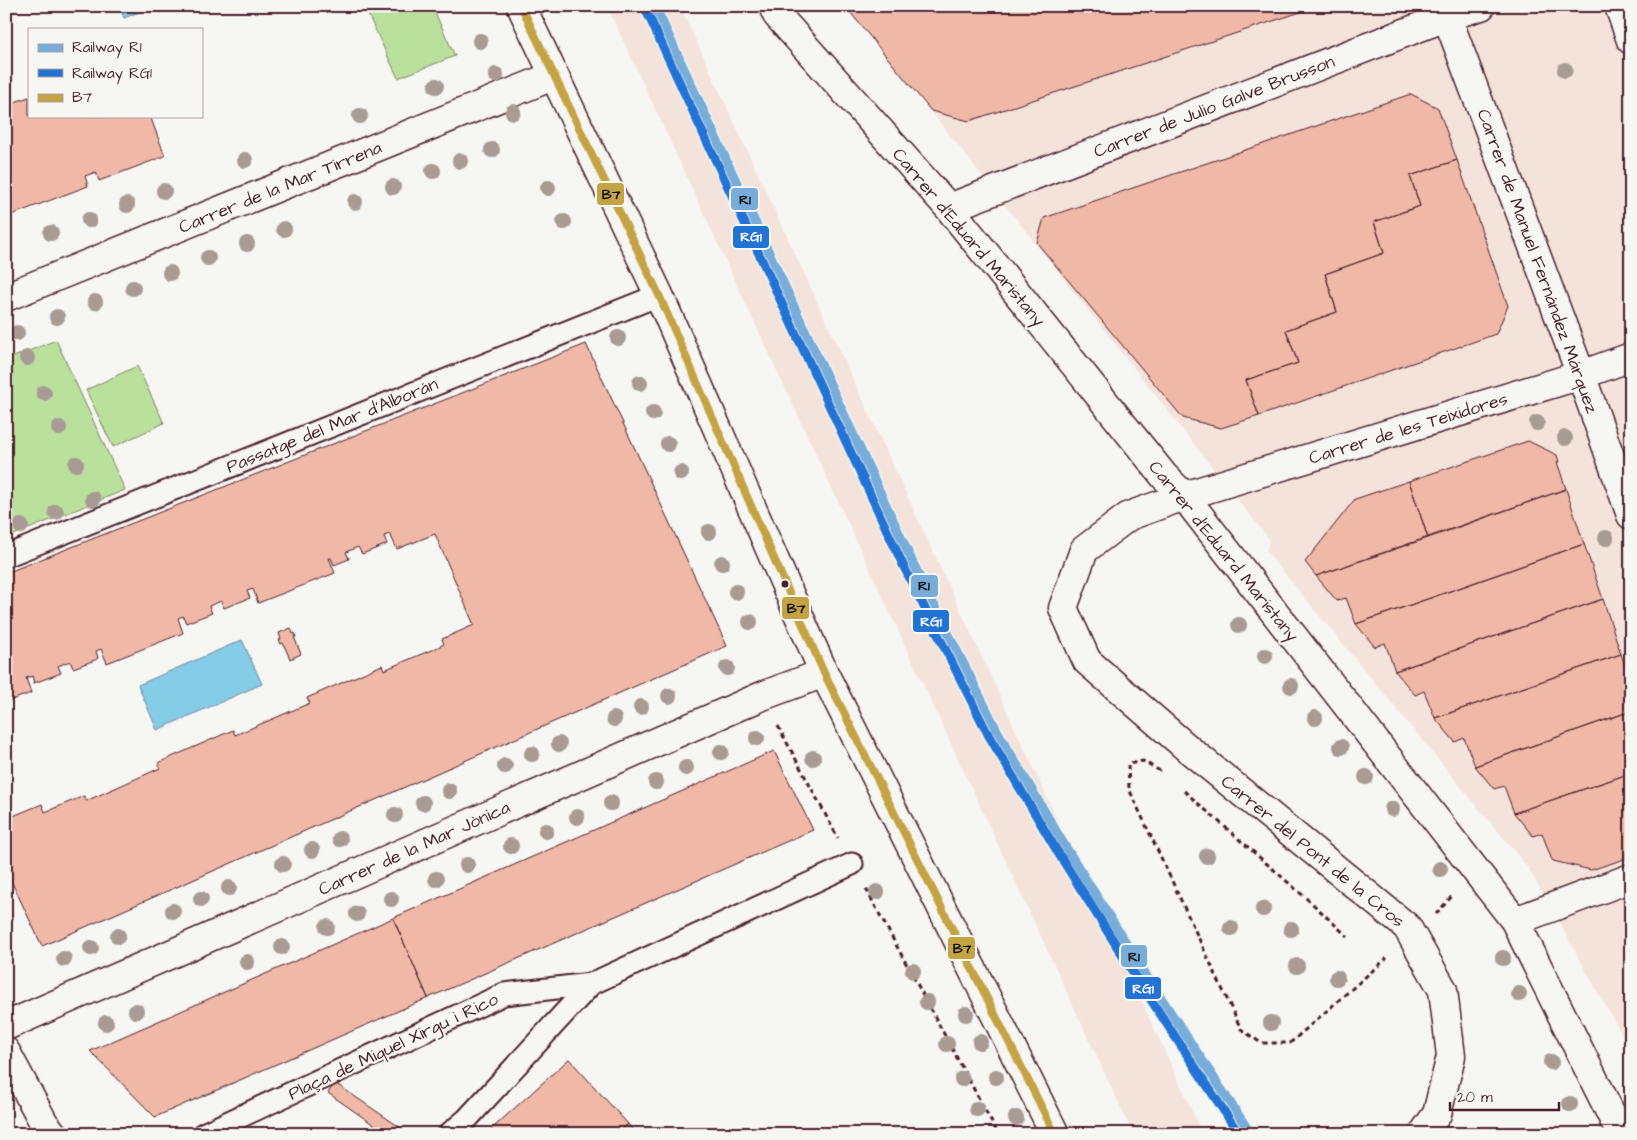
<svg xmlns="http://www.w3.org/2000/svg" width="1637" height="1140" font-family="'Architects Daughter',sans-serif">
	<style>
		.built { fill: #f4e3db }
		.green { fill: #b9e19c; stroke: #828064 }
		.water { fill: #85cce6; stroke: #6d879b }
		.building { fill: #f0b8a6; stroke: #4a1f2b }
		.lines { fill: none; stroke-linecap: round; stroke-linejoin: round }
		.pedestrian-casing { stroke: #4a1f2b; stroke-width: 25 }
		.minor-casing { stroke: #4a1f2b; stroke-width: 31 }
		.path { stroke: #4a1f2b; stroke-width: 3; stroke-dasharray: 5 4; stroke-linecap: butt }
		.pedestrian { stroke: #f6f6f2; stroke-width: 21 }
		.minor { stroke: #f6f6f2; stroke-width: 28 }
		.minor-bridge-casing { stroke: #4a1f2b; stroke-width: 31; stroke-linecap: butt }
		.minor-bridge { stroke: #f6f6f2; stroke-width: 28 }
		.bus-1-casing { stroke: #f6f6f2; stroke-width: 11 }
		.bus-1 { stroke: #c4a344; stroke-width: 8 }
		.rail-1-casing { stroke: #f6f6f2; stroke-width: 12 }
		.rail-2-casing { stroke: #f6f6f2; stroke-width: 12 }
		.rail-1 { stroke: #78acd9; stroke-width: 9 }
		.rail-2 { stroke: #2373d5; stroke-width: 9 }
		.tree { fill: #a79b94 }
		.bus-dot { fill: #4a1f2b; stroke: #f6f6f2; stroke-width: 2 }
		.labels { text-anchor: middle; stroke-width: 4.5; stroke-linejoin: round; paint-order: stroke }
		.street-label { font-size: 18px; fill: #4a1f2b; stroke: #f6f6f2 }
		.line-badge { stroke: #f6f6f2; stroke-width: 2 }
		.badge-label { font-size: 14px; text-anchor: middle; font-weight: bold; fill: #fff }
		.pale-badge-label { font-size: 14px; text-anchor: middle; font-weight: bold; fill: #111 }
	</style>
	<rect width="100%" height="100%" fill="#f6f6f2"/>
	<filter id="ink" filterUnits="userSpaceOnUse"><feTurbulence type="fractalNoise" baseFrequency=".02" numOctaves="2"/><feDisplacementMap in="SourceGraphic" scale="10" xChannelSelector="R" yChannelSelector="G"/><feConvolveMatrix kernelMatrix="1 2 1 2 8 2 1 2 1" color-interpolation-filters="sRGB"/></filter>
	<g filter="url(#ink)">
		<!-- built -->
		<path class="built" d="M607,6H680L1203,1134H1133Z
			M845,6H1631V1051L1529,869L1266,551L1269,539L931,111Z"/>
		<!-- green -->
		<path class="green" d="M364,6H432L455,56L398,78Z
			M56,340L125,490L6,538V360Z
			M137,366L164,423L113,447L86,390Z"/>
		<!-- water -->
		<path class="water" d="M119,6H146L147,9L124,18Z
			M242,640L262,684L157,730L138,685Z"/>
		<!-- building -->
		<path class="building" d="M845,6H1319L969,121L931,111Z
			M1411,94L1438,108L1457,160L1410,176L1420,206L1374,222L1384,253L1325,274L1337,312L1286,330L1298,363L1246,380L1259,416L1221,428L1183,418L1037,243L1044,218Z
			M29,97V116H150L165,156L99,181L96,172L85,176L88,186L6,217V105Z
			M1457,160L1508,306L1496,334L1259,416L1246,380L1298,363L1286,330L1337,312L1325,274L1384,253L1374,222L1420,206L1410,176Z
			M586,344L727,646L42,946L6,870V819L42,804L45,812L84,796L86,801L160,768L158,763L233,730L235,735L310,703L307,698L382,665L384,670L436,648L444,644L442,639L474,625L435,534L397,549L390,534L384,536L387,544L385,545L362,554L358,547L346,552L349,559L334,565L331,558H329L335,573L258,603L253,589L247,591L250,598L224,608L221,601L209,606L212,613L186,623L183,616L178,618L183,633L178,635L107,663L101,649L96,651L98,658L95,660L73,668L70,661L58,666L61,673L34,683L32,676L26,678L31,693L6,702V573Z
			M1528,441L1557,455L1559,462H1557L1566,489L1428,538L1409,481Z
			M1409,481L1428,538L1316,576L1305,562L1355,499Z
			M1566,489L1584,544L1502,573L1356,624L1346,598L1337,601L1316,576Z
			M1584,544L1603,599L1395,671L1385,643L1375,647L1356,624Z
			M1603,599L1621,654L1435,718L1424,691L1415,695L1395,671Z
			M291,628L293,634L295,633L296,637H294L301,654L290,659L283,643L281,644L279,640L281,639L279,633Z
			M1621,654L1631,682V711L1475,766L1464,738L1455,742L1435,718Z
			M1631,711V773L1514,813L1504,786L1494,789L1475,766Z
			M774,751L813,830L428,998L393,918Z
			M1631,773V857L1591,870L1553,861L1551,858L1542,833L1533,836L1514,813Z
			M393,918L428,998L155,1117L90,1051Z
			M569,1059L628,1124L617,1134H486Z
			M335,1083L401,1128L397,1134H387L328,1093Z
			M628,1124L636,1134H617Z"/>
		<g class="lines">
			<defs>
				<path id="pedestrian" d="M6,556L659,295
					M203,1134L504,994L591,984L852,864
					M449,1134L467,1119L591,984"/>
				<path id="minor" d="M521,6L659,295L824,673L1055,1134
					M773,6L777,15L949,208L1164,476L1184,496L1515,921L1621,1134
					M1443,6L1581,375L1631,515
					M1619,6L1631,40
					M949,208L1446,17L1481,6
					M6,297L553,76
					M1186,747L1087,661L1063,608L1084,550L1129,516L1184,496L1581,375L1631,357
					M1515,921L1631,878
					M6,1026L762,696L824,673
					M6,1052L44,1123L53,1134"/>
			</defs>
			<!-- pedestrian casing -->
			<use href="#pedestrian" class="pedestrian-casing"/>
			<!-- minor casing -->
			<use href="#minor" class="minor-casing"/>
			<!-- path -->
			<path class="path" d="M778,726L838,838
				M1160,771L1143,761L1128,764L1129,789L1241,1029L1261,1043H1290L1387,958
				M1184,791L1315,906L1348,937
				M866,889L998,1134
				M1436,914L1453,895"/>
			<!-- pedestrian -->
			<use href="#pedestrian" class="pedestrian"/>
			<!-- minor -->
			<use href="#minor" class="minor"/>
			<defs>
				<path id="minor-bridge" d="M1186,747L1407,927L1443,990L1451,1056L1437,1114L1423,1134"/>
			</defs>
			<!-- minor-bridge casing -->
			<use href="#minor-bridge" class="minor-bridge-casing"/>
			<!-- minor-bridge -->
			<use href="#minor-bridge" class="minor-bridge"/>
			<defs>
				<path id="bus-1" d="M521,6L659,295L824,673L1055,1134"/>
			</defs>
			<!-- bus-1 casing -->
			<use href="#bus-1" class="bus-1-casing"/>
			<!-- bus-1 -->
			<use href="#bus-1" class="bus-1"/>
			<defs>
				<path id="rail-1" d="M655,6L913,563L998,732L1065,846L1146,975L1251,1134"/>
				<path id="rail-2" d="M646,10L904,567L989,736L1057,851L1138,980L1239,1134"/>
			</defs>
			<!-- rail-1 casing -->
			<use href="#rail-1" class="rail-1-casing"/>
			<!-- rail-2 casing -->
			<use href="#rail-2" class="rail-2-casing"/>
			<!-- rail-1 -->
			<use href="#rail-1" class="rail-1"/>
			<!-- rail-2 -->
			<use href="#rail-2" class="rail-2"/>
		</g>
		<!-- trees -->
		<g class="tree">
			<circle cx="480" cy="41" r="8"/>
			<circle cx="1565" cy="70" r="8"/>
			<circle cx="496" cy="75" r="8"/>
			<circle cx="436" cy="86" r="8"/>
			<circle cx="513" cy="112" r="8"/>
			<circle cx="360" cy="116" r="8"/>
			<circle cx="492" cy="150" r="8"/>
			<circle cx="245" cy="160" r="8"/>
			<circle cx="460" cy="161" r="8"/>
			<circle cx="433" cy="171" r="8"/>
			<circle cx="393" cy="187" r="8"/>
			<circle cx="548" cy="188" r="8"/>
			<circle cx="164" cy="191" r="8"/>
			<circle cx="355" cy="202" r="8"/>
			<circle cx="127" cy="205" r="8"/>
			<circle cx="89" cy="220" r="8"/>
			<circle cx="564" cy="222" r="8"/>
			<circle cx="284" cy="229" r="8"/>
			<circle cx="51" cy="233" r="8"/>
			<circle cx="247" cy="244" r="8"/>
			<circle cx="208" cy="258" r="8"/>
			<circle cx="170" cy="273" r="8"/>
			<circle cx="133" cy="288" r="8"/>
			<circle cx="95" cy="302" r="8"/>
			<circle cx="57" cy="317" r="8"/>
			<circle cx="17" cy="333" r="8"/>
			<circle cx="618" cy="338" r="8"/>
			<circle cx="27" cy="358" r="8"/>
			<circle cx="640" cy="383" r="8"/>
			<circle cx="44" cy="393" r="8"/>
			<circle cx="653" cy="413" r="8"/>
			<circle cx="1537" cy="423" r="8"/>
			<circle cx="59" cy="428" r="8"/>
			<circle cx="1565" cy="438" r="8"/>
			<circle cx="668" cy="444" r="8"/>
			<circle cx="76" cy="464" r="8"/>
			<circle cx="681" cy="473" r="8"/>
			<circle cx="93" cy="499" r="8"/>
			<circle cx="56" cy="512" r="8"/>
			<circle cx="21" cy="526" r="8"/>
			<circle cx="709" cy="532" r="8"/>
			<circle cx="1606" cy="538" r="8"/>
			<circle cx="722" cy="563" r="8"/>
			<circle cx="736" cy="592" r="8"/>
			<circle cx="750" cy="622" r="8"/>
			<circle cx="1239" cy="625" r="8"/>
			<circle cx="1265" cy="656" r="8"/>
			<circle cx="727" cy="668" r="8"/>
			<circle cx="1291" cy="686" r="8"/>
			<circle cx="669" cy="696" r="8"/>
			<circle cx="641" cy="707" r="8"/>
			<circle cx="1315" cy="718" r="8"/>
			<circle cx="614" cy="719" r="8"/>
			<circle cx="757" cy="738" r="8"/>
			<circle cx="559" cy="744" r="8"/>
			<circle cx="1341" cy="747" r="8"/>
			<circle cx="721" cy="752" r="8"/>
			<circle cx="532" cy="754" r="8"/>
			<circle cx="813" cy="758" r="8"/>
			<circle cx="505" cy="766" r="8"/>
			<circle cx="686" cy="768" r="8"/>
			<circle cx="1366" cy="777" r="8"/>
			<circle cx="656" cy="782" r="8"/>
			<circle cx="449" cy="791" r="8"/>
			<circle cx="423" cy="803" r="8"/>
			<circle cx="611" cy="803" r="8"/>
			<circle cx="1392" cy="809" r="8"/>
			<circle cx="395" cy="815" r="8"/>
			<circle cx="577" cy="817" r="8"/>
			<circle cx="546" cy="831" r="8"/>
			<circle cx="340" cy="839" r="8"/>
			<circle cx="511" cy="846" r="8"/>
			<circle cx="312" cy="850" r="8"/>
			<circle cx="1207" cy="856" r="8"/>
			<circle cx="283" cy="864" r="8"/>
			<circle cx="467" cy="865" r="8"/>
			<circle cx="1440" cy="869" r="8"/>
			<circle cx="436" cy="879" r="8"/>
			<circle cx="229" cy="888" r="8"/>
			<circle cx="877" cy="892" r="8"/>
			<circle cx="201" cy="899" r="8"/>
			<circle cx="391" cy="899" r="8"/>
			<circle cx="1263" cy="909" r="8"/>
			<circle cx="173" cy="911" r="8"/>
			<circle cx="357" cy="914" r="8"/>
			<circle cx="327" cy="927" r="8"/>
			<circle cx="1231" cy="928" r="8"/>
			<circle cx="1291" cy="929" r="8"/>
			<circle cx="118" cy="936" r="8"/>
			<circle cx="282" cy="947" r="8"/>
			<circle cx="91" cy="948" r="8"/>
			<circle cx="1503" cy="958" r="8"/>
			<circle cx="64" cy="959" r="8"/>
			<circle cx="247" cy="962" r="8"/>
			<circle cx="1297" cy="966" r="8"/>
			<circle cx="913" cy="971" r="8"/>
			<circle cx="1337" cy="978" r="8"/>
			<circle cx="1519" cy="994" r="8"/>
			<circle cx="927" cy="1002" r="8"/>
			<circle cx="136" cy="1011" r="8"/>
			<circle cx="966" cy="1014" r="8"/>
			<circle cx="106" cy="1023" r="8"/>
			<circle cx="1271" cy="1023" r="8"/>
			<circle cx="980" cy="1042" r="8"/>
			<circle cx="947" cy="1044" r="8"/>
			<circle cx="1551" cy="1062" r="8"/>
			<circle cx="996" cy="1077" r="8"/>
			<circle cx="962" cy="1079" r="8"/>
			<circle cx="1570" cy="1104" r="8"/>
			<circle cx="977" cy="1109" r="8"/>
			<circle cx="1016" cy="1118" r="8"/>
		</g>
	</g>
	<!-- markers -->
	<circle class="bus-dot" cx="785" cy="584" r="4.5"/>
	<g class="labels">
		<!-- street labels -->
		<g class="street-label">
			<text transform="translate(1214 106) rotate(-21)" y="6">Carrer de Julio Galve Brusson</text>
			<text transform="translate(280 187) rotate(-22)" y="6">Carrer de la Mar Tirrena</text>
			<text transform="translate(969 237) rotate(50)" y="6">Carrer d'Eduard Maristany</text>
			<text transform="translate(1538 261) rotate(70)" y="6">Carrer de Manuel Fernández Márquez</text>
			<text transform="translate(332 425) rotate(-22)" y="6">Passatge del Mar d'Alborán</text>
			<text transform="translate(1408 428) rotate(-17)" y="6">Carrer de les Teixidores</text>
			<text transform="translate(1224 551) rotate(51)" y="6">Carrer d'Eduard Maristany</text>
			<text transform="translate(414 848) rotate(-24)" y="6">Carrer de la Mar Jònica</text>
			<text transform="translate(1313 851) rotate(39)" y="6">Carrer del Pont de la Cros</text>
			<text transform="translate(393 1046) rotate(-25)" y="6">Plaça de Miquel Xirgu i Rico</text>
		</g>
	</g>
	<g class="line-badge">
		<rect x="596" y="182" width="29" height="24" rx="5" fill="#c4a344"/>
		<rect x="730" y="187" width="29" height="24" rx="5" fill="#78acd9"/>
		<rect x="732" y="225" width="38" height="24" rx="5" fill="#2373d5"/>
		<rect x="910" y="574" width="29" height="24" rx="5" fill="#78acd9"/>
		<rect x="781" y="596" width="29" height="24" rx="5" fill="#c4a344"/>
		<rect x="912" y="609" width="38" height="24" rx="5" fill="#2373d5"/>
		<rect x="947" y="936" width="29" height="24" rx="5" fill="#c4a344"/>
		<rect x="1120" y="944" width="28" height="24" rx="5" fill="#78acd9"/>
		<rect x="1124" y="976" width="38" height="24" rx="5" fill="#2373d5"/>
	</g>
	<g class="badge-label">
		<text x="751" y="241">RG1</text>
		<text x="931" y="626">RG1</text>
		<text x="1143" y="993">RG1</text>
	</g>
	<g class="pale-badge-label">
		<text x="611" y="199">B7</text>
		<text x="745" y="204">R1</text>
		<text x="924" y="590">R1</text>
		<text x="796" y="613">B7</text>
		<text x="962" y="953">B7</text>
		<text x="1134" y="961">R1</text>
	</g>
	<!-- margin -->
	<rect width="1637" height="1140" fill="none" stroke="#f6f6f2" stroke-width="25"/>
	<rect x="12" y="12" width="1612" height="1115" fill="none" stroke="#4a1f2b" stroke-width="2" filter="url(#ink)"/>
	<!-- legend -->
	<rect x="28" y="28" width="175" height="90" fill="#f6f6f2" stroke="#b1a0a2"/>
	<rect x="38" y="44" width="25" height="8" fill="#78acd9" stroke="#b1a0a2"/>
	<text x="72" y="52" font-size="15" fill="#4a1f2b">Railway R1</text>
	<rect x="38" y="69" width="25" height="8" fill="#2373d5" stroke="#b1a0a2"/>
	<text x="72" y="78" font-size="15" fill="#4a1f2b">Railway RG1</text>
	<rect x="38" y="94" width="25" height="8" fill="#c4a344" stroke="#b1a0a2"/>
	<text x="72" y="102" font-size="15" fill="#4a1f2b">B7</text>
	<!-- scale -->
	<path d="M1450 1102v8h109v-8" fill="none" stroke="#4a1f2b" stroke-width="2.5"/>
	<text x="1457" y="1102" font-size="15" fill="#4a1f2b" stroke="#f6f6f2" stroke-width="4" paint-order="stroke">20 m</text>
</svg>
